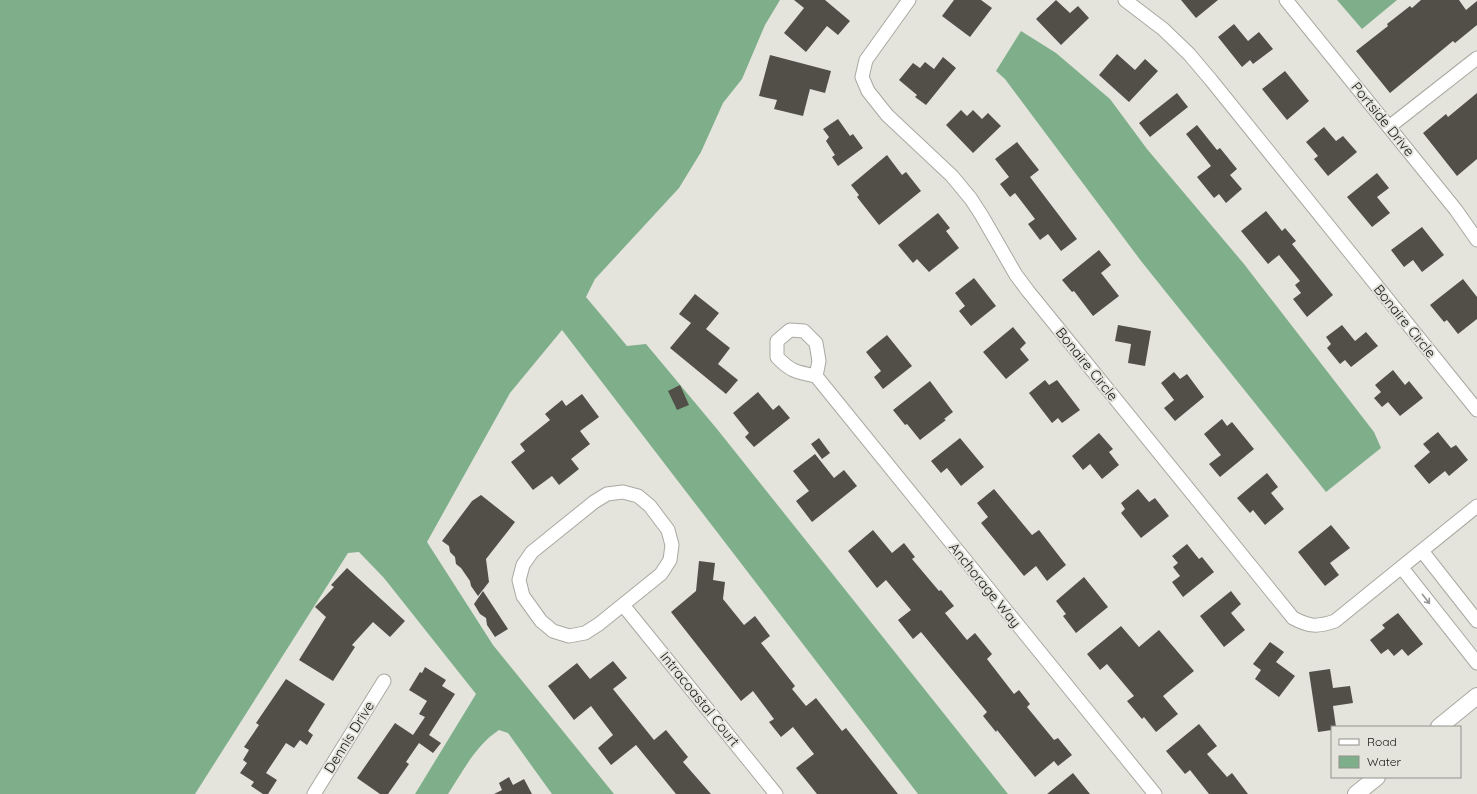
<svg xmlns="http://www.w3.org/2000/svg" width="1477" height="794" font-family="Quicksand,sans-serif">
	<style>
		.water { fill: #7faf8a }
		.building { fill: #524f49 }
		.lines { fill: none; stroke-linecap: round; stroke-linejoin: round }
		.minor-casing { stroke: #a9a9a2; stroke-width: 15 }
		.tertiary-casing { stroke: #a9a9a2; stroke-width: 18 }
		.minor { stroke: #fff; stroke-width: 13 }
		.tertiary { stroke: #fff; stroke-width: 16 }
		.oneway { stroke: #959594 }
		.labels { text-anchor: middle; stroke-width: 4; stroke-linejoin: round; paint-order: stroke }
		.street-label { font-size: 14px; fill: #141412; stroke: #e4e4dd }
	</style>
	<rect width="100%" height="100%" fill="#e4e4dd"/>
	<!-- water -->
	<path class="water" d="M0,0H780L765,25L742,79L723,103L701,152L679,188L595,279L586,297L627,346L646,344L717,429L1008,794H918L562,330L510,393L427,542L493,645L614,794H552L508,733L499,730C476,745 463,771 448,794H415L476,694L384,578L359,552L348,553L195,794H0Z
		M1337,0H1397L1362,29Z
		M1021,31L1056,53L1110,99L1147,149L1244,264L1374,432L1381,448L1326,492L1141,261L1005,79L996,71Z"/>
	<!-- building -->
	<path class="building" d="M794,0H825L850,21L838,35L827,26L806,52L784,33L804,8Z
		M954,0H981L992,8L970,37L942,16Z
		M1056,0L1070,13L1078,6L1089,18L1061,45L1036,19Z
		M1181,0H1218L1196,18Z
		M1421,0H1459L1466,10L1477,1V25L1455,43L1453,41L1390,93L1356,51L1388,26L1387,24L1410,6L1412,8Z
		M1234,24L1248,41L1259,32L1273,49L1253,64L1250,60L1242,67L1218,37Z
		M1117,54L1135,70L1145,59L1158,71L1129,102L1099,75Z
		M770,55L831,71L825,93L810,89L803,116L774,109L777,100L759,96Z
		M943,57L956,68L926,105L915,97L917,95L899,80L913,63L920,68L925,62L934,69Z
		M1285,71L1309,101L1287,120L1262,89Z
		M1177,93L1188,107L1150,137L1139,123Z
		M1477,93V159L1457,176L1423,133L1446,114L1448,117Z
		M961,110L967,116L973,110L982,119L988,113L1001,126L973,153L946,125Z
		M838,119L850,136L853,134L863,148L838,166L832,157L835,155L826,141L829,137L823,129Z
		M1197,125L1217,150L1220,148L1237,169L1230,175L1242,189L1226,203L1219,194L1214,198L1197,177L1211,166L1186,134Z
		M1324,127L1336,141L1343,136L1357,152L1328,176L1314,159L1318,156L1306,142Z
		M1017,142L1039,170L1030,177L1077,239L1061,251L1048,234L1040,240L1028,224L1035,219L1015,193L1010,197L1000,184L1009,177L995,159Z
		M887,155L902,175L906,172L921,191L879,225L857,197L859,195L851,185Z
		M1377,173L1389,188L1377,197L1390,213L1372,227L1347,197Z
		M1266,211L1282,231L1285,228L1296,241L1292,244L1333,295L1307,317L1293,299L1301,293L1295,285L1300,281L1279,255L1268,264L1241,231Z
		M938,213L950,228L946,231L959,248L929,272L917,259L913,263L898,245Z
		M1422,227L1444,255L1422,272L1413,260L1404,267L1391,250Z
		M1099,250L1111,265L1101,273L1119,296L1093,316L1074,291L1072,292L1062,280Z
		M974,278L996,306L971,326L959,311L965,306L955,293Z
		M1463,279L1477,297V319L1458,334L1447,320L1444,322L1430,305Z
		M695,294L719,313L706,329L730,348L718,364L738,380L726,394L670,348L691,323L679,314Z
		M1118,325L1151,331L1145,366L1128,363L1131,344L1115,341Z
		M1342,325L1355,341L1366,332L1378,346L1351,367L1345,360L1340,364L1327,348L1331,344L1326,337Z
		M1013,327L1026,343L1020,349L1029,360L1006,379L983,352Z
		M887,335L912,366L883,389L874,377L881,371L866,352Z
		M1393,370L1405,385L1409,381L1423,398L1400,416L1388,402L1382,407L1374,398L1381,392L1375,385Z
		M1174,372L1180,379L1187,374L1204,397L1175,421L1164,408L1174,400L1161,383Z
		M1045,380L1049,385L1057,380L1080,410L1062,423L1058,418L1052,423L1029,393Z
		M930,381L953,412L944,419L946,420L920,440L907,424L905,425L893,410Z
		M680,385L689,405L677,410L668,391Z
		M758,392L773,410L779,405L790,418L754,447L745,437L749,433L733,413Z
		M582,394L599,417L580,431L590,444L571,459L579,469L559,485L552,476L533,490L511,462L525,451L520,444L550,420L545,414L562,400L566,406Z
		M1222,419L1227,426L1232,422L1254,449L1220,477L1209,464L1221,455L1204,434Z
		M1438,432L1451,448L1456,445L1468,460L1449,476L1445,471L1429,484L1414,466L1430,452L1423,444Z
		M1099,433L1113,449L1109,452L1119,465L1102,479L1090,464L1083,470L1072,456Z
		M819,438L830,453L822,459L811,444Z
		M960,438L984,467L961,486L947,468L941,473L931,461Z
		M815,454L834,478L844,470L857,486L812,522L796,501L809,491L793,471Z
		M1267,473L1278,487L1271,493L1284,509L1265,525L1253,510L1250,513L1237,498Z
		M994,489L1032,535L1039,530L1066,565L1047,581L1036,566L1024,576L981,523L988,517L977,503Z
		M1138,489L1149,502L1155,498L1169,516L1141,538L1121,513L1125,509L1121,503Z
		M481,495L515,522L486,559L489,582L478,596L471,586L470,581L461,568L456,564L455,557L450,552L449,546L442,541L472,501Z
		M1331,525L1350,548L1330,563L1339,575L1325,586L1298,552Z
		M873,530L892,553L904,543L915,557L912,559L939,591L941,590L954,606L945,613L967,640L975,633L992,654L987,659L1014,694L1019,690L1030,704L1027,707L1054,740L1058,738L1072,755L1058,766L1054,761L1035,777L997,730L996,732L983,716L987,712L921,632L913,639L898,620L911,610L886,580L877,588L848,551Z
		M1187,544L1199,559L1202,557L1214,572L1183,597L1172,582L1180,576L1173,567L1178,563L1172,556Z
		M699,561L715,563L713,580L725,582L723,599L744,625L755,616L770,636L761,643L795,686L792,689L806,706L816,698L842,731L846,728L898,794H817L796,768L814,754L793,727L781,737L769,722L774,719L753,691L741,701L671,612L696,591Z
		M347,568L405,621L390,637L373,622L352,645L355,647L333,681L299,660L326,617L315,607L334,587L331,585Z
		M1084,577L1108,607L1076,633L1063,616L1066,614L1056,601Z
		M483,591L508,629L495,637L487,625L486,618L480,614L474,604Z
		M1231,591L1241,604L1231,613L1245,630L1224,647L1200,616Z
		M1398,613L1423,644L1408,656L1402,649L1394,656L1388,649L1381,654L1370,640L1385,628L1382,625Z
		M1121,626L1139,647L1159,630L1194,671L1163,696L1178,714L1156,732L1144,717L1142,719L1127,701L1134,696L1107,664L1100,670L1087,654Z
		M1270,642L1284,652L1276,662L1295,676L1279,697L1255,679L1261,670L1253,664Z
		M613,661L627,678L613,689L654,740L666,730L688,757L683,762L711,794H676L636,745L611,765L598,748L613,735L591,706L574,720L548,686L577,663L590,679Z
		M425,667L446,680L442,686L455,694L429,735L441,743L433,753L419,743L406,762L409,764L388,794H380L357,778L395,723L413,735L425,717L419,714L427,701L409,690L420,672L422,673Z
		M1330,669L1333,688L1350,686L1353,703L1333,706L1336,727H1332V730L1318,732L1309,672Z
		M286,679L325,704L308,731L313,735L307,745L300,740L294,748L286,743L266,773L277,780L268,794H263L251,786L254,782L240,773L247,763L243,760L249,750L244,747L259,725L256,723Z
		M1199,724L1217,746L1207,754L1227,777L1232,773L1248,794H1209L1190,770L1185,774L1166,751Z
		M1073,773L1090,794H1047Z
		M509,777L513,785L524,779L532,794H494L502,790L499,783Z"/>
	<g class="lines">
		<defs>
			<path id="minor" d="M909,0L866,60L862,77L868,91L887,115L952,176L971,199L982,216L1016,275L1028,291L1293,618C1310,627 1317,627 1335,621L1477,506
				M1125,0L1163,29L1189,54L1211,80L1477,410
				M1286,0L1456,210L1477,240
				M1389,127L1477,58
				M790,330L804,331L816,343L819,361L816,376C796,372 790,371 777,357V341Z
				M816,376L1155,794
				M623,492L638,496L650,506L668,530L672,545L670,560L661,574L599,624L585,633L569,636L553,631L541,621L523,596L519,580L523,565L532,552L594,502L607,494Z
				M1422,551L1477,621
				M1402,568L1477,663
				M623,605L776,794
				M314,794L384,681"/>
			<path id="tertiary" d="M1439,727L1477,696
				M1356,794L1377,777"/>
		</defs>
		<!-- minor casing -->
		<use href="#minor" class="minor-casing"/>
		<!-- tertiary casing -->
		<use href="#tertiary" class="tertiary-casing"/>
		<!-- minor -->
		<use href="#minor" class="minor"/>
		<!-- tertiary -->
		<use href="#tertiary" class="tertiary"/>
	</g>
	<!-- one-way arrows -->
	<defs><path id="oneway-shaft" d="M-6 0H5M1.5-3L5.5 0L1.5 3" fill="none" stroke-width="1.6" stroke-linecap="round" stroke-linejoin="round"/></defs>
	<use class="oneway" href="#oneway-shaft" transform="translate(1426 599) rotate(52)"/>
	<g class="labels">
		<!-- street labels -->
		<g class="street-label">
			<text transform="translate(1383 119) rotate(51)" y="5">Portside Drive</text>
			<text transform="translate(1405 321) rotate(51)" y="5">Bonaire Circle</text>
			<text transform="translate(1087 364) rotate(51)" y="5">Bonaire Circle</text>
			<text transform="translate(985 585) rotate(51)" y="5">Anchorage Way</text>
			<text transform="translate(700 699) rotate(51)" y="5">Intracoastal Court</text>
			<text transform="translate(349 737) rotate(-58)" y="5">Dennis Drive</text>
		</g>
	</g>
	<!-- legend -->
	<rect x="1331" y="726" width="130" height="52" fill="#e4e4dd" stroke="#91918c"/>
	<rect x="1339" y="739" width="20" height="6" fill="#ffffff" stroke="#91918c"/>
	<text x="1367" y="746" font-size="12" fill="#141412">Road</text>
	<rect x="1339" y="756" width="20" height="12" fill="#7faf8a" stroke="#91918c"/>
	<text x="1367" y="766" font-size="12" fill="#141412">Water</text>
</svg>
